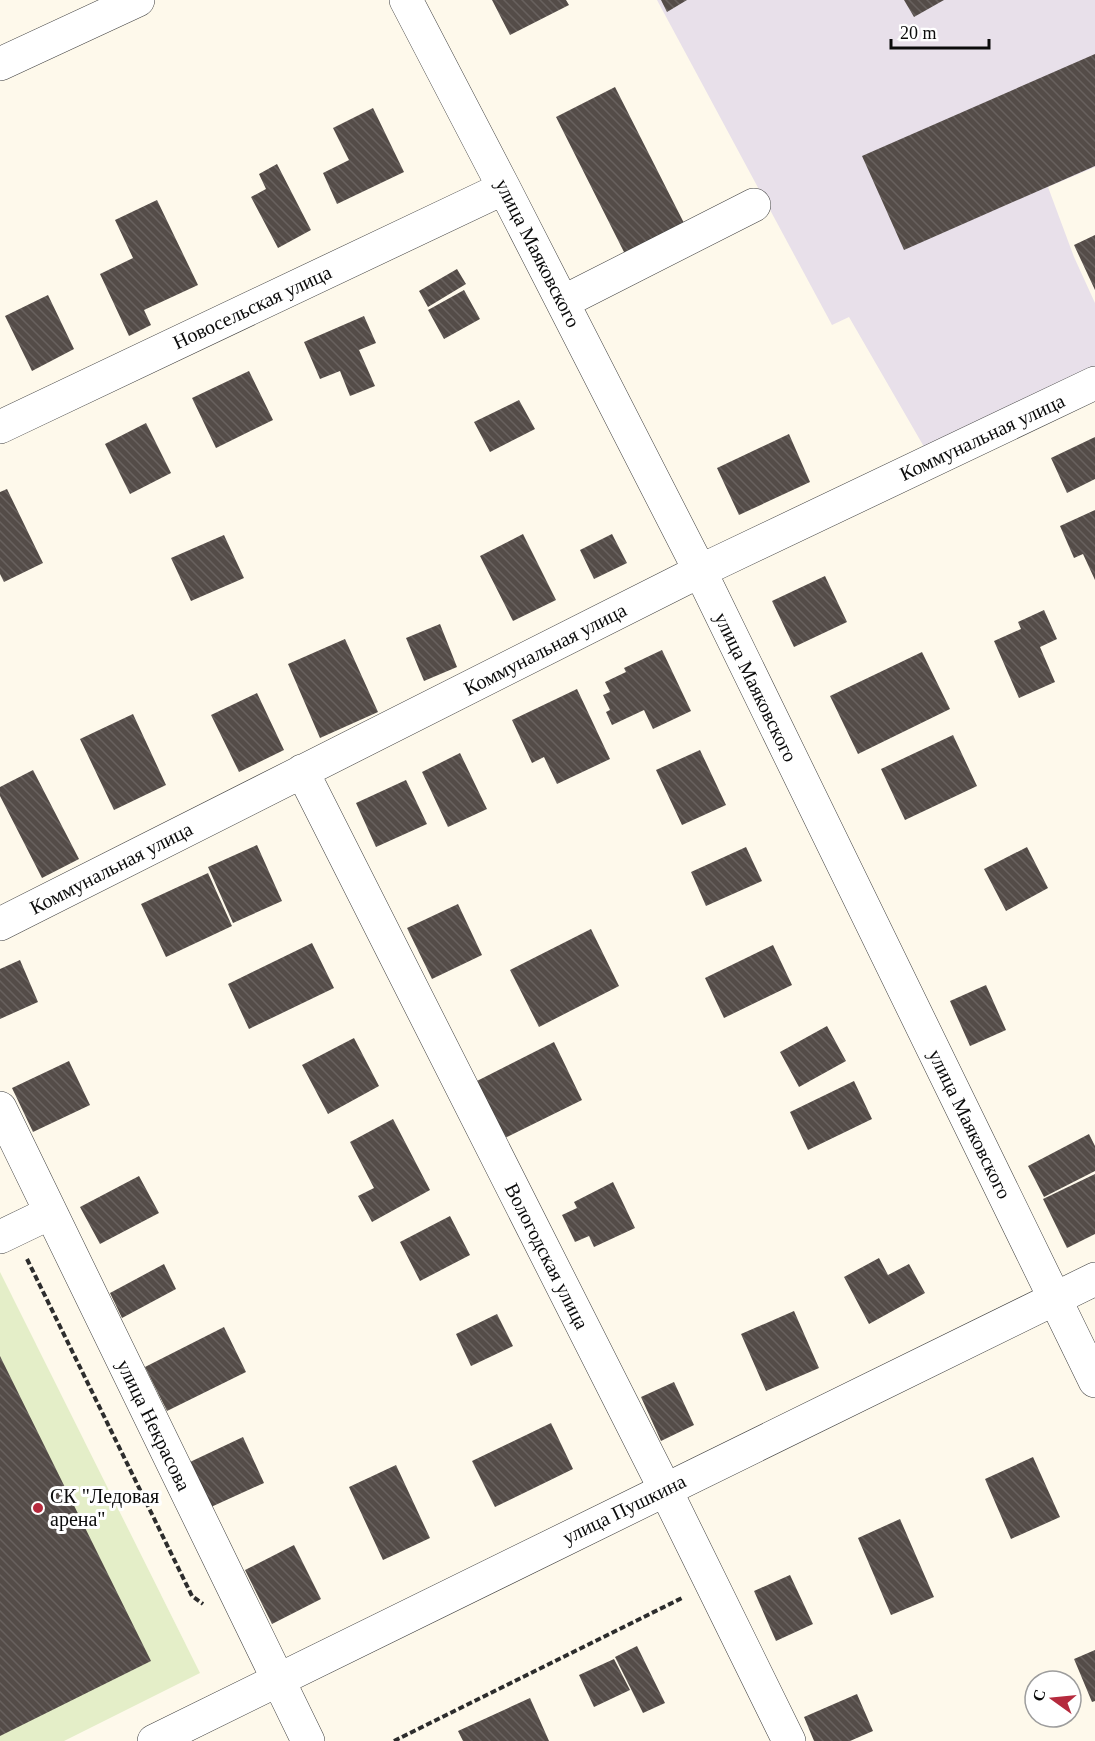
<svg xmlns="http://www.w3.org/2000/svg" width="1095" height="1741" font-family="'Times New Roman',serif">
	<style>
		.industrial { fill: #e8e0ea }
		.pitch { fill: #e4eec8 }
		.building { fill: url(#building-back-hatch) }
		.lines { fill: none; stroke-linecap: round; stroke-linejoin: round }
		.minor-casing { stroke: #3e3e3e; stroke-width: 34 }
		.path { stroke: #2d2d2d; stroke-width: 4; stroke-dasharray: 6 3; stroke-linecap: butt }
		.minor { stroke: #fff; stroke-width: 33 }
		.poi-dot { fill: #b52a3d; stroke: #fff; stroke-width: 2 }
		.labels { text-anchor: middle; stroke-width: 6; stroke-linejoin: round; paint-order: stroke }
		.street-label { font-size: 20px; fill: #0b0b0b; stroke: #fff }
		.poi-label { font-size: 20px; fill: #0b0b0b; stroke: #fff; text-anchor: start }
	</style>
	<defs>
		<pattern id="building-back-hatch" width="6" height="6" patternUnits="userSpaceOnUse" patternTransform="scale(1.5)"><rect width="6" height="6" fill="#544c48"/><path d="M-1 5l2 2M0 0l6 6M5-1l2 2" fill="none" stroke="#68615e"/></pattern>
	</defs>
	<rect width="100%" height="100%" fill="#fef9eb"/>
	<!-- industrial -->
	<path class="industrial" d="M657,0H1095V167L1048,187L1074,257L1095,303V367L927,452L849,317L832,325Z"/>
	<!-- pitch -->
	<path class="pitch" d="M0,1272L200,1673L64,1741H0Z"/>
	<!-- building -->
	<path class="building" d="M492,0H566L569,5L510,35Z
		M661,0H687L667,12Z
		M904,0H944L914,17Z
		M1095,54V166L904,250L862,156Z
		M615,87L685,225L626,256L556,117Z
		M373,108L404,172L337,204L323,173L349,160L333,128Z
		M277,164L311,230L278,248L251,197L266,189L259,174Z
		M157,200L198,285L144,310L151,325L129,336L100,274L133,258L115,220Z
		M1095,235V290L1074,245Z
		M457,269L466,284L428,307L419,291Z
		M464,290L480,319L444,339L428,310Z
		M48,295L74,349L32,371L5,316Z
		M364,316L376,343L359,350L375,386L350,396L340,371L320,379L304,342Z
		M249,371L273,420L216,448L192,398Z
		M519,400L535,429L490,452L474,422Z
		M146,423L171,473L130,494L105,444Z
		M789,434L810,482L739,515L717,468Z
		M1095,437V479L1067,493L1051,458Z
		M7,489L43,563L4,582L0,574V492Z
		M1095,510V580L1083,554L1074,558L1060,526Z
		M523,534L556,600L513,621L480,556Z
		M612,534L627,563L594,579L580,550Z
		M224,535L244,578L191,601L171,558Z
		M825,576L847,622L794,647L772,601Z
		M1044,610L1057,639L1040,647L1055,682L1019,698L994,641L1021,629L1018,622Z
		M440,624L457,667L424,681L406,638Z
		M345,639L378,712L320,738L288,664Z
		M662,650L691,711L653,729L644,710L612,725L606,712L610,710L603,695L610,692L605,682L626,672L624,668Z
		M922,652L950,709L858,754L830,696Z
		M577,689L610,759L557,784L544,757L532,763L512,720Z
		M257,693L284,750L239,772L211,715Z
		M133,714L166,785L114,810L80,739Z
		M953,735L977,786L905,820L881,769Z
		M700,750L726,805L682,825L656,770Z
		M460,753L487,809L448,827L422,772Z
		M33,770L79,859L42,878L0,796V787Z
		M406,780L427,824L376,847L356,803Z
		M257,845L282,901L233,923L208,867Z
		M746,847L762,881L706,906L691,872Z
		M1027,847L1048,888L1006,911L984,869Z
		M208,873L232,926L166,957L141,904Z
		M458,904L482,955L432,979L407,928Z
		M591,929L619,986L539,1027L510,970Z
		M312,943L334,988L249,1029L228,984Z
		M773,945L792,985L724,1018L705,978Z
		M20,960L38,1002L0,1019V969Z
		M986,985L1006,1030L970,1046L950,1001Z
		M827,1026L846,1061L799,1087L780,1052Z
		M354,1038L379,1086L328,1114L302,1065Z
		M554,1042L582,1100L501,1140L473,1083Z
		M69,1061L90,1105L33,1132L12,1088Z
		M854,1081L872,1119L808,1150L790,1112Z
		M393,1119L430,1190L372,1222L358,1196L374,1188L350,1142Z
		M1089,1134L1095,1146V1171L1044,1197L1028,1166Z
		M1095,1174V1234L1067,1248L1043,1199Z
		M139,1176L159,1213L100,1244L80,1207Z
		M613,1182L635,1228L594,1247L589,1236L575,1242L562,1215L577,1208L574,1202Z
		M450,1216L470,1255L420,1281L400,1242Z
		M879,1258L888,1275L909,1264L925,1293L869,1324L844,1277Z
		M164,1264L176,1289L122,1318L110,1293Z
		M794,1311L819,1368L766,1391L741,1334Z
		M497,1314L513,1346L471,1366L456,1334Z
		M224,1327L246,1372L167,1411L145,1367Z
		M0,1356L151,1661L0,1736Z
		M674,1382L694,1425L661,1441L641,1397Z
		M551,1423L573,1469L495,1507L472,1461Z
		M243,1437L264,1483L211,1507L190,1462Z
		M1033,1457L1060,1517L1011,1539L985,1479Z
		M396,1465L430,1538L383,1560L349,1487Z
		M900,1519L934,1597L891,1615L858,1538Z
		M294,1545L321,1599L272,1624L245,1570Z
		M790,1575L813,1624L776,1641L754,1591Z
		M637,1646L665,1703L643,1713L615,1657Z
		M1095,1650V1701L1092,1702L1074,1659Z
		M614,1659L630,1690L594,1707L579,1675Z
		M857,1694L873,1731L850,1741H814L804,1717Z
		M530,1698L549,1741H463L458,1731Z"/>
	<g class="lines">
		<defs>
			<path id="minor" d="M406,0L504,188L700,571L1095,1381
				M0,64L138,0
				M563,302L754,205
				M0,427L504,188
				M302,771L665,1489L789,1741
				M0,924L700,571L1095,383
				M0,1108L308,1741
				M0,1237L50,1213
				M154,1741L1095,1279"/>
		</defs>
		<!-- minor casing -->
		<use href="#minor" class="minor-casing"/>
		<!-- path -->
		<path class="path" d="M27,1259L192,1596L203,1604
			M394,1741L684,1597"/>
		<!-- minor -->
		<use href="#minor" class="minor"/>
	</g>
	<!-- markers -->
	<circle class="poi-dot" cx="38" cy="1508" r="6"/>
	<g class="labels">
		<!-- street labels -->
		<g class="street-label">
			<text transform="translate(538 253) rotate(63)" y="7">улица Маяковского</text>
			<text transform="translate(252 307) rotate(-25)" y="7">Новосельская улица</text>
			<text transform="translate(982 437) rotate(-25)" y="7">Коммунальная улица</text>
			<text transform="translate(545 649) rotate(-27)" y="7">Коммунальная улица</text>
			<text transform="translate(756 687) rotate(64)" y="7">улица Маяковского</text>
			<text transform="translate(111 868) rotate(-27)" y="7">Коммунальная улица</text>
			<text transform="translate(970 1124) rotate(64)" y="7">улица Маяковского</text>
			<text transform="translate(547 1256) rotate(63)" y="7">Вологодская улица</text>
			<text transform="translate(154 1425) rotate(64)" y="7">улица Некрасова</text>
			<text transform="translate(624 1509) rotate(-26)" y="7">улица Пушкина</text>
		</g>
		<!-- poi labels -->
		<g class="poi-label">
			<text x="50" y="1503">СК "Ледовая<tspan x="50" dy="23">арена"</tspan></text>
		</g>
	</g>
	<!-- north arrow -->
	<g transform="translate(1053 1699) rotate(285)"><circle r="28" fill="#ffffff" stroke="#9d9d9d" stroke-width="1.5"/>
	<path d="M0-4.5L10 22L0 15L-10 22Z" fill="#b52a3d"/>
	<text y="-9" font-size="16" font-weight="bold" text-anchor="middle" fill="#0b0b0b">С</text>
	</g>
	<!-- scale -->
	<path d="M891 39v9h98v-9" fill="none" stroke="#0b0b0b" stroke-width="3"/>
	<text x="900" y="39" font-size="18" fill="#0b0b0b" stroke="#ffffff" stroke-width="4.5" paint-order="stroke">20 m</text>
</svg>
